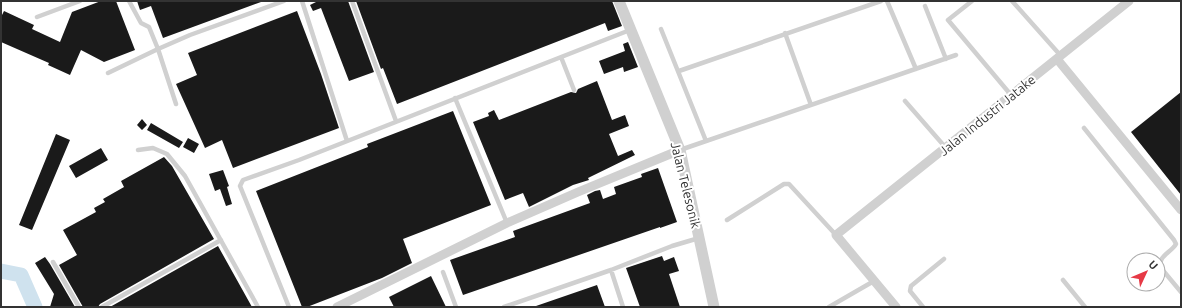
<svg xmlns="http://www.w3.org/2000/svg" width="1182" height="308" font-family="Ubuntu,sans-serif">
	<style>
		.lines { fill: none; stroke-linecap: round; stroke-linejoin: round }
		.river { stroke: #cfe2ee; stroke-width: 15 }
		.building { fill: #1a1a1a }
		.service { stroke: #d0d0d0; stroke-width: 4.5 }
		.minor { stroke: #d0d0d0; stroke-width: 9 }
		.tertiary { stroke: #d0d0d0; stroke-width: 11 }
		.labels { text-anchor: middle; stroke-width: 4; stroke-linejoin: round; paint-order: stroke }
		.street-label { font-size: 13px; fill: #333; stroke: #fff }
	</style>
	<rect width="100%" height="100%" fill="#fff"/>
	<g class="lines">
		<!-- river -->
		<path class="river" d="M1,271L21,275L35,307"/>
	</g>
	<!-- building -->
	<path class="building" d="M101,1H116L135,50L104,62L81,50L70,75L48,65L49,63L1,42V17L4,11L34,25L32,29L60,42L72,12Z
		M137,1H261V2L163,38L151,6L140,10Z
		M318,1H348L374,72L349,81L321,8L313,11L310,5Z
		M356,1H612L622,26L608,31L605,23L397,104L383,68L381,69Z
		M297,11L321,74L339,128L233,168L222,140L205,148L176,84L197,75L188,53Z
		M628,42L638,67L624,72L623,67L604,74L599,61L625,51L623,44Z
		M597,81L612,120L625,115L629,126L609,134L618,156L632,150L635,155L588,178L589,180L573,185L529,207L523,193L505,200L473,122L489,116L488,113L494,110L499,120L571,92L576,93L578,89Z
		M1181,92V195L1131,132Z
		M453,111L491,205L403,239L412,263L382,278L307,307H302L256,191L368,147L367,144Z
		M142,119L147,125L142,130L137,125Z
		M151,123L183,142L179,148L147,130Z
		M56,134L70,140L32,230L19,225Z
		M188,138L199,144L194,153L183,147Z
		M101,148L108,160L76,178L69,166Z
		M164,157L172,166L214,239L100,304L98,307H83L59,265L77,255L63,230L96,212L94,208L105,202L103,199L124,187L121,181Z
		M658,168L677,222L660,228V227L463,295L450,260L515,237L513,231L590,203L587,195L595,191L600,190L603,199L616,194L614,187L642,177L641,174Z
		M223,170L229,186L227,187L232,204L226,206L220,189L215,191L209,174Z
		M218,246L252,307H110Z
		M662,256L664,261L674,257L679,271L669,274L680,307H640L626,268Z
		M45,257L50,264L75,307H50L54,294L35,263Z
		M431,276L446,307H394L389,297Z
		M597,285L605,307H536V306Z"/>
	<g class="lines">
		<!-- service -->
		<path class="service" d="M129,1L141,23L149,27L158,49L190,35L284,1
			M302,1L347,141
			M352,1L396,121
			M887,1L916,69
			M972,1L948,20L1011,95
			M1012,1L1061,56
			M925,6L946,59
			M37,17L80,1
			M661,29L706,141
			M785,33L811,105
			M561,57L574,90
			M679,71L881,1
			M108,73L158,49L176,104
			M455,98L507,223
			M905,101L946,148
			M1084,128L1174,240L1176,244C1171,253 1157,256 1161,268L1181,292
			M138,150L153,148L167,154L185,176L258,307
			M680,150L956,55
			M727,220L784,184H789L836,235
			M53,262L79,307
			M611,270L623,307
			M443,272L456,307
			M1063,280L1085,307
			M102,307L221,240
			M289,307L240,186L243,180L299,160L630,30
			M504,307L611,270L672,246L699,238
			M829,307L874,281
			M923,307L910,291L911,286L944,259"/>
		<!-- minor -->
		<path class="minor" d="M1057,59L1181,210
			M337,307L507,223L578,192L680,150
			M896,307L836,235L1129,1"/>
		<!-- tertiary -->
		<path class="tertiary" d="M619,1L680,150L714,307"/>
	</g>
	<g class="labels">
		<!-- street labels -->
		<g class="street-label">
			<text transform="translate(987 115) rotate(-39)" y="5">Jalan Industri Jatake</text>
			<text transform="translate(686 185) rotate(76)" y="5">Jalan Telesonik</text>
		</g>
	</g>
	<!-- border -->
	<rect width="1182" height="308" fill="none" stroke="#333333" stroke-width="4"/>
	<!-- north arrow -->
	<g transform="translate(1146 272) rotate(46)"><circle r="19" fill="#ffffff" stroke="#adadad"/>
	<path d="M0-3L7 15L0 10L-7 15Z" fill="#e63946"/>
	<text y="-6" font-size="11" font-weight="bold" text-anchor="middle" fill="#333333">U</text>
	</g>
</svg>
